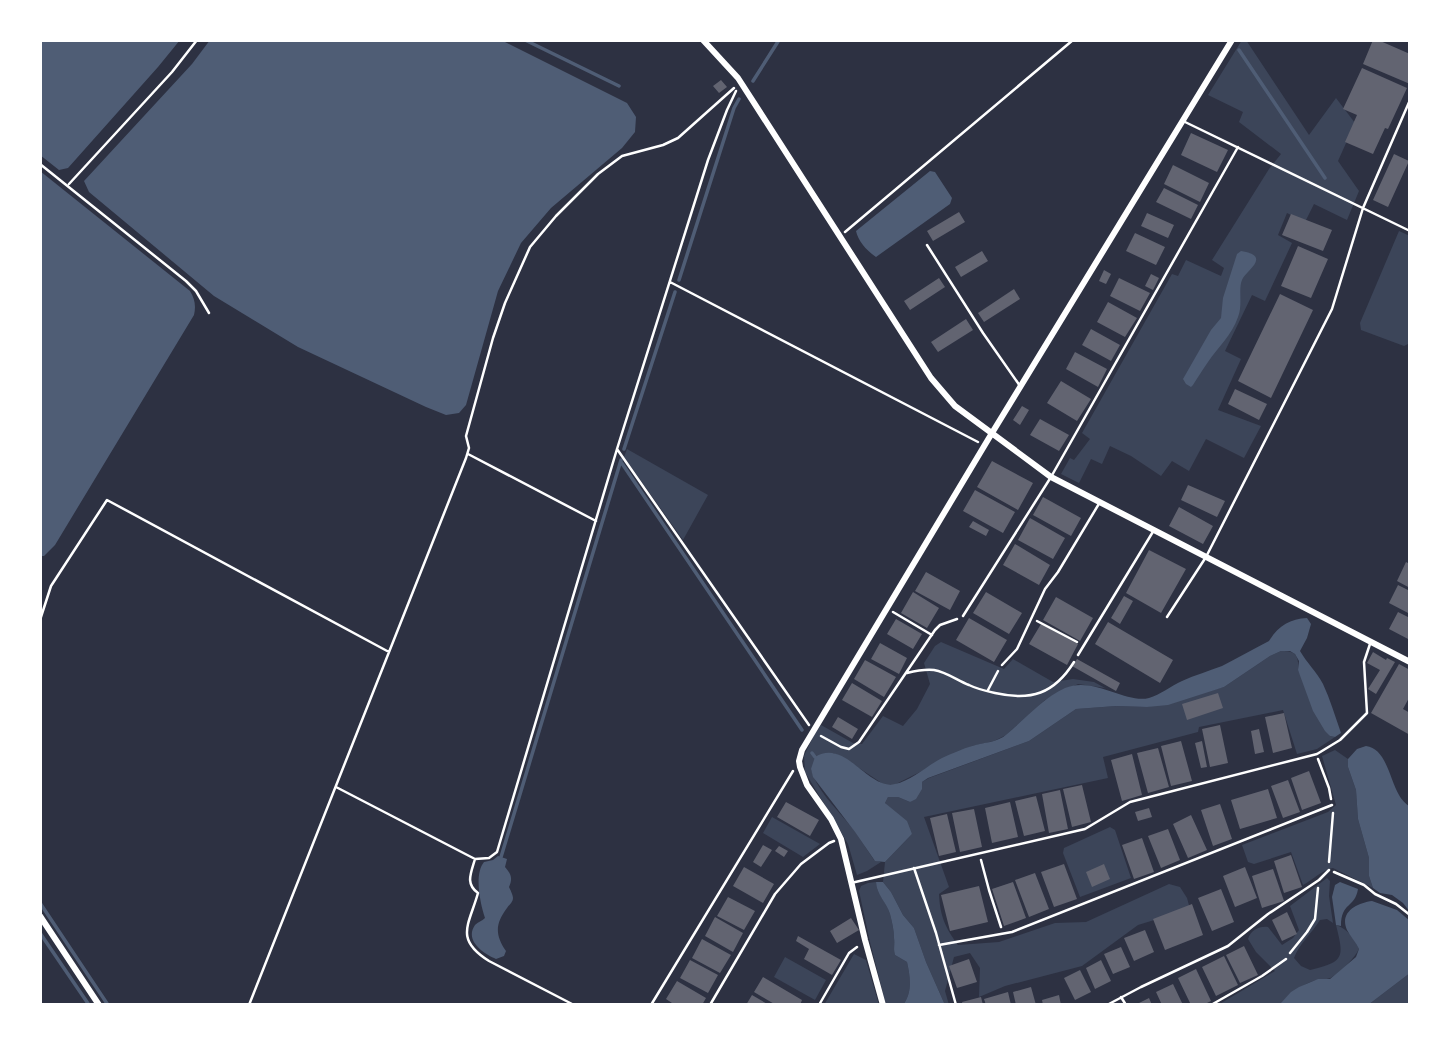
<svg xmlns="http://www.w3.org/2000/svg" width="1450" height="1045" font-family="'Varela Round',sans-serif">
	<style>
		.green { fill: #3c4559 }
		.water { fill: #4f5d75 }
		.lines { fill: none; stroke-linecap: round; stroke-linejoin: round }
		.stream { stroke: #4f5d75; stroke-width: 3.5 }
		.building { fill: #626471 }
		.path { stroke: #fff; stroke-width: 2.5 }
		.service { stroke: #fff; stroke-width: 2.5 }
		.minor { stroke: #fff; stroke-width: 6 }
	</style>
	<rect width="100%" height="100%" fill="#2d3142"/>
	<!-- green -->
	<path class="green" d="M1242,40H1246L1309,135L1336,98L1355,123L1338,161L1359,191L1347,220L1314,204L1305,222L1287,213L1278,235L1292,243L1265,301L1252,295L1225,351L1241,359L1218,410L1261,426L1244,458L1206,439L1189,471L1172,461L1161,476L1131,456L1110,446L1102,464L1091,459L1079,483L1061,474L1070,458L1074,460L1090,439L1082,433L1172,274L1178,276L1186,260L1221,276L1224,268L1212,260L1269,169L1281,154L1239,122L1243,112L1208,95Z
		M1399,231L1410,236V343L1404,346L1361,330L1360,323Z
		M627,449L708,495L683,540L624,457Z
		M941,642L1004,669L1013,659L1053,682L1073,679L1094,682L1105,688L1078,684L1045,700L1006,735L994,741L972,746L896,784H883L847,760L833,753L811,769C818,794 841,812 856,833C862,842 868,851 874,860L881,862L867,871L857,875L848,844L805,772L804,756L814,735L821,725L853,743L862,744L883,716L903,726L917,709L930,684L924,663L935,646Z
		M1281,651C1296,650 1299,656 1298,670L1330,736L1335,737L1317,749L1297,754L1283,710L1199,727L1198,732L1103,757L1108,778L924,817L949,887L939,894C940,916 945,927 958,945L999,942L1055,923L1086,922L1169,884L1180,887L1187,898L1190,909L1138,925L1082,966L1005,986L979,997L980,968L970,953L954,957L945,991L949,1005H945L926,962L914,928L903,915L891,892L883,882L885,862L912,834L885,803L888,797H898L910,802L922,782L929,778L1029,741L1076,709L1116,706L1147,707L1224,687L1270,656Z
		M1335,750L1348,759V767L1356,790L1358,819L1369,858V876L1373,888L1333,868C1324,869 1312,880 1303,885L1291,852L1254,864L1248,862L1242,845L1328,812L1336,805L1322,756Z
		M772,817L820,844L803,857L763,833Z
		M1110,827L1115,830L1131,878L1080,897L1063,853L1064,848Z
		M1327,878L1330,881L1329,896L1333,923L1327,919L1320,920C1312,933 1299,944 1294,958L1301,966L1310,970C1345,962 1344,957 1336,925C1348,929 1354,938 1359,949C1355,958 1341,971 1332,977C1328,980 1322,979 1316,980C1301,985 1290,993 1279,1005H1218L1275,971L1256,952L1248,939C1251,930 1259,926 1268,927L1282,945L1293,938L1299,930L1290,906Z
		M876,882C876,894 887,902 890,914C892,922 894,930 894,938C895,945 893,948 895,955L907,962C910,976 913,992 903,1005H886L870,942L859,891L861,886L868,883Z
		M854,954L866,960L879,1005H824Z
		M785,957L826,980L815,1000L774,977Z
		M1410,973V1005H1368Z"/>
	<!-- water -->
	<path class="water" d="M40,40H180L158,67L68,168L59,170L40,155Z
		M210,40H501L627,103L636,117L635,132L622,148L551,208L521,243L498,291L466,405L459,413L446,415L426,407L298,347L214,296L89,192L84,181L192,64Z
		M40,171L190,291C195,299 196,306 194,315L55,545L44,556H40Z
		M930,171L935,172L952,198L950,204L876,257C867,251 858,241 856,231Z
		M1241,251C1273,256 1245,271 1242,280C1238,289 1243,305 1238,317C1232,335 1218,347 1208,362C1203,369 1198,377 1193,385L1191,387L1186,384L1183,379L1211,330L1221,318L1223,298L1237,254Z
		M1307,618L1311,624L1307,638L1300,651C1307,663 1316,671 1323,684C1330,699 1335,716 1341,733L1335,737L1330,736L1325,731L1313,711L1298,670L1299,661L1295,654L1290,651H1281L1270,656L1224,687L1168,705L1147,707L1116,706L1076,709L1029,741L928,778L922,782V789L916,799L910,802L898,797H888L885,803L907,821L912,834L885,862L875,861L855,832L813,777L811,769L815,757C846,738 867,790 895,784C911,781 928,765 942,758C951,754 962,749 972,746C984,742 997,743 1007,734C1025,719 1043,698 1065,688C1094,676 1126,704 1149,698C1160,695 1171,686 1182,681C1195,675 1209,671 1222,666C1238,658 1253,649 1269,641C1278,626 1290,619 1307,618Z
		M1366,746C1386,748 1390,780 1399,795C1401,799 1406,804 1410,807V912L1403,903L1392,895L1380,893L1373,888L1369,876V858L1358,819L1356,790L1348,767V759L1357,749Z
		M498,856L507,859L505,867C511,874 513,878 509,887C510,889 513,895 513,898C513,902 509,905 507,908C495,924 495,935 506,951L504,956L496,959C484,954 464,941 475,925C478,922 482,921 485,918C480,903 474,874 484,862L493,860Z
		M876,882H883L891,892L903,915L914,928L926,962L945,1005H903C913,992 910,976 907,962L895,955C893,948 895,945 894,938C894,930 892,922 890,914C887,903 876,894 876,882Z
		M1340,882L1358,889C1355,908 1341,902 1341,926L1336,925L1332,897L1335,885Z
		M1372,901L1397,910L1410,921V973L1368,1005H1279L1291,992L1299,987L1318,979H1330L1356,957L1359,949C1356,942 1350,936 1347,930C1339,912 1357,903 1372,901Z"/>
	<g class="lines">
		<!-- stream -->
		<path class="stream" d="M525,40L619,86
			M1239,50L1325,178
			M753,81L779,40
			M679,280L734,108L739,99
			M624,449L675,292
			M621,462L802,730
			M812,753L815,757
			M501,857L621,460
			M40,903L108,1005
			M40,933L89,1005"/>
	</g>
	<!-- building -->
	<path class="building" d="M1373,40H1378L1410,54V84L1363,64Z
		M1362,68L1407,88L1388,129L1385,128L1373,154L1345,142L1357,115L1343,109Z
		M721,80L727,87L719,93L713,86Z
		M1191,133L1228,150L1217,172L1181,155Z
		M1394,154L1409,161L1388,207L1373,200Z
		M1173,165L1209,183L1200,202L1164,184Z
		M1164,188L1198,205L1191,219L1156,202Z
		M959,212L965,222L933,241L927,231Z
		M1147,213L1174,225L1168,238L1141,226Z
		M1291,214L1332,230L1323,251L1282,235Z
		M1135,233L1165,247L1156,265L1126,251Z
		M1298,246L1328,259L1311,298L1281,286Z
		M982,251L988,261L961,277L955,267Z
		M1104,270L1111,274L1106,284L1099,281Z
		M1151,274L1159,278L1153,290L1145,286Z
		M939,278L945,287L910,310L904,301Z
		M1119,278L1150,293L1140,311L1110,296Z
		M1014,289L1020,299L984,322L978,313Z
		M1280,294L1313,310L1271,398L1238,381Z
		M1108,302L1137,318L1125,337L1097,322Z
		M966,319L973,330L938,352L931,342Z
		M1091,329L1120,345L1111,361L1082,345Z
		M1075,352L1107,369L1098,387L1066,369Z
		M1061,381L1091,399L1077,421L1047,403Z
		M1235,389L1267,404L1259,420L1228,404Z
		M1022,406L1029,410L1020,425L1013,420Z
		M1040,419L1069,435L1059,451L1030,435Z
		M992,461L1033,483L1018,510L977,487Z
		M1188,485L1225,501L1217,517L1181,500Z
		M975,490L1015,512L1003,533L963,511Z
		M1043,497L1081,518L1071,536L1033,515Z
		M1179,507L1213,526L1203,544L1169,526Z
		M1030,518L1065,538L1053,559L1018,540Z
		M973,521L989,530L986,536L969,527Z
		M1015,544L1050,565L1039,585L1003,565Z
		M1149,550L1186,569L1161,613L1126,593Z
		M1406,562L1410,564V588L1397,581Z
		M926,572L960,591L950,610L915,591Z
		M1398,585L1410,591V614L1389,603Z
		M913,592L939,608L927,628L901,613Z
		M986,592L1022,613L1009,634L973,613Z
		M1124,596L1133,601L1120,624L1111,618Z
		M1056,597L1093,618L1080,641L1043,620Z
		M1398,612L1410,618V640L1389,629Z
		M969,618L1007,640L994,662L956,640Z
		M896,619L922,634L913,649L887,634Z
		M1108,622L1173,660L1160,683L1095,644Z
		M1041,624L1078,644L1067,665L1029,644Z
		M880,643L907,658L899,674L871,659Z
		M1373,652L1386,660L1387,658L1395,662L1376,694L1368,689L1380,670L1367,663Z
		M1077,659L1120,683L1116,691L1072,666Z
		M865,660L896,677L884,697L854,679Z
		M1399,664L1410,670V696L1403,709L1410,713V735L1371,713Z
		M852,683L882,701L872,717L842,700Z
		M1218,693L1223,708L1187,720L1182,704Z
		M1284,713L1292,748L1273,753L1265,717Z
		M838,717L858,729L852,739L832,727Z
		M1220,725L1228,763L1210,767L1202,729Z
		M1259,729L1264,752L1255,754L1251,731Z
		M1181,741L1192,781L1171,786L1161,746Z
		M1202,741L1207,767L1201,768L1195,743Z
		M1158,748L1169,787L1148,793L1137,753Z
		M1132,754L1142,795L1122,801L1111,760Z
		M1309,771L1321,803L1302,810L1291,778Z
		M1288,780L1300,812L1283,818L1271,786Z
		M1082,785L1091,822L1072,827L1063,789Z
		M1268,789L1277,818L1240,829L1231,800Z
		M1060,790L1068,829L1049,833L1042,794Z
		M1036,796L1045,831L1024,836L1015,801Z
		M786,802L819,820L810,836L777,817Z
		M1010,802L1018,837L992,843L985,808Z
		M1220,804L1232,839L1213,846L1201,810Z
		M1149,808L1152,817L1138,821L1135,812Z
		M974,809L982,847L960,852L952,813Z
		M947,814L956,852L939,856L930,818Z
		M1191,815L1207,850L1188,858L1173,824Z
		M1168,829L1180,860L1161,868L1148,836Z
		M1142,838L1154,872L1134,879L1122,845Z
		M763,845L772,850L761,867L753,862Z
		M779,846L788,851L784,857L775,851Z
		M1291,855L1302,887L1284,893L1274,861Z
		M1064,864L1077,899L1054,907L1041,872Z
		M1104,864L1110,879L1092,887L1086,872Z
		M744,867L774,884L763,903L733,886Z
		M1245,867L1257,898L1235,907L1223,876Z
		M1273,869L1284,901L1262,908L1252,876Z
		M1035,873L1049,909L1029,917L1015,880Z
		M1013,882L1026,918L1004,926L992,889Z
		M979,886L988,922L950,931L941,895Z
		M1221,889L1234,922L1212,931L1198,898Z
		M728,897L755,911L744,930L717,916Z
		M1192,904L1203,935L1165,950L1153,919Z
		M1287,912L1297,934L1282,941L1272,920Z
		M715,917L743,933L733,952L705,936Z
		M851,918L859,930L837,943L830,931Z
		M1145,930L1154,952L1134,961L1124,938Z
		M798,936L841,960L832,975L804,959L809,949L796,941Z
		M702,939L731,955L720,973L692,958Z
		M1244,946L1258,975L1240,983L1226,955Z
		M1121,947L1130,967L1113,974L1104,954Z
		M1224,956L1238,985L1216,996L1202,967Z
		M969,959L977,982L957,988L949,966Z
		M690,960L718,975L708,993L680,978Z
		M1101,960L1111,981L1095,989L1086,968Z
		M1196,969L1211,1001L1203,1005H1191L1178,978Z
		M1080,970L1091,992L1075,1000L1064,978Z
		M763,977L802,1000L800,1005H776L754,992Z
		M677,981L706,998L702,1005H675L666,999Z
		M1173,984L1183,1005H1162L1156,992Z
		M1031,987L1036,1005H1016L1013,992Z
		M1008,992L1011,1005H986L984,999Z
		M752,995L769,1005H746Z
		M1059,995L1061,1005H1043L1042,1000Z
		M981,997L983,1005H963L962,1002Z
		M1149,998L1152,1005H1135Z"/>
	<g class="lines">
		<!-- path -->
		<path class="path" d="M40,164L186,281L196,291L209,313
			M69,184L172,72L197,40
			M845,232L1073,40
			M670,282L978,442
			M617,449L809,725
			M468,454L596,521
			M893,612L932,635
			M40,620L51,586L107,500L389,652
			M1037,621L1077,642
			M907,673C915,671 925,669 934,670C946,672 957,680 969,685C977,689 986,691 995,693C1031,701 1054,694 1074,662
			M988,690L998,671
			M821,736L841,747L849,749L859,742L935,630L940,625L957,619
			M1318,759L1329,788L1331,799
			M336,787L475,859L489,858L497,852L617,449L708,160L727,110L736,91
			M475,859C471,873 465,884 478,893C469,925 454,939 489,961L574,1005
			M981,860L989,890L1001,927
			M1329,862L1333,813
			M1334,872L1364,885L1375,894L1396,904L1410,915
			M1290,953L1307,932L1315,919L1318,888
			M249,1005L466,458L469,448L466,436L493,338L505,303L530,247L556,216L598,174L622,156L663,145L678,138L734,88
			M651,1005L793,771
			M710,1005L775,894L801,864L829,843L834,841
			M819,1005L849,953L857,947"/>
		<!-- service -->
		<path class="service" d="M1183,121L1410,231
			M927,245L983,333L1020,386
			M963,616L1051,477L1238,147
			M1167,617L1206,557L1332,309L1363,208L1410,100
			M1078,655L1154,530
			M1002,665L1017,649L1045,589L1058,572L1100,502
			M914,868L936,933L956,1005
			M851,883L1085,829L1130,802L1317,754L1340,740L1367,713L1364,662L1370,644
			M939,945L1012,932L1332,805
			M1121,997L1126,1005
			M1107,1005L1141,987L1228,946L1268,914L1319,880L1329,870
			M1211,1005L1262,976L1286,959"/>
		<!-- minor -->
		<path class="minor" d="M703,40L738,78L931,378L955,406L1051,477L1410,662
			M40,916L99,1005
			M883,1005L865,940L841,839L831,819L807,785L800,767L799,761L802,750L992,433L1232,40"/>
	</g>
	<!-- border -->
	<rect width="1450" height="1045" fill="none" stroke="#ffffff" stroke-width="84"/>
</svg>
